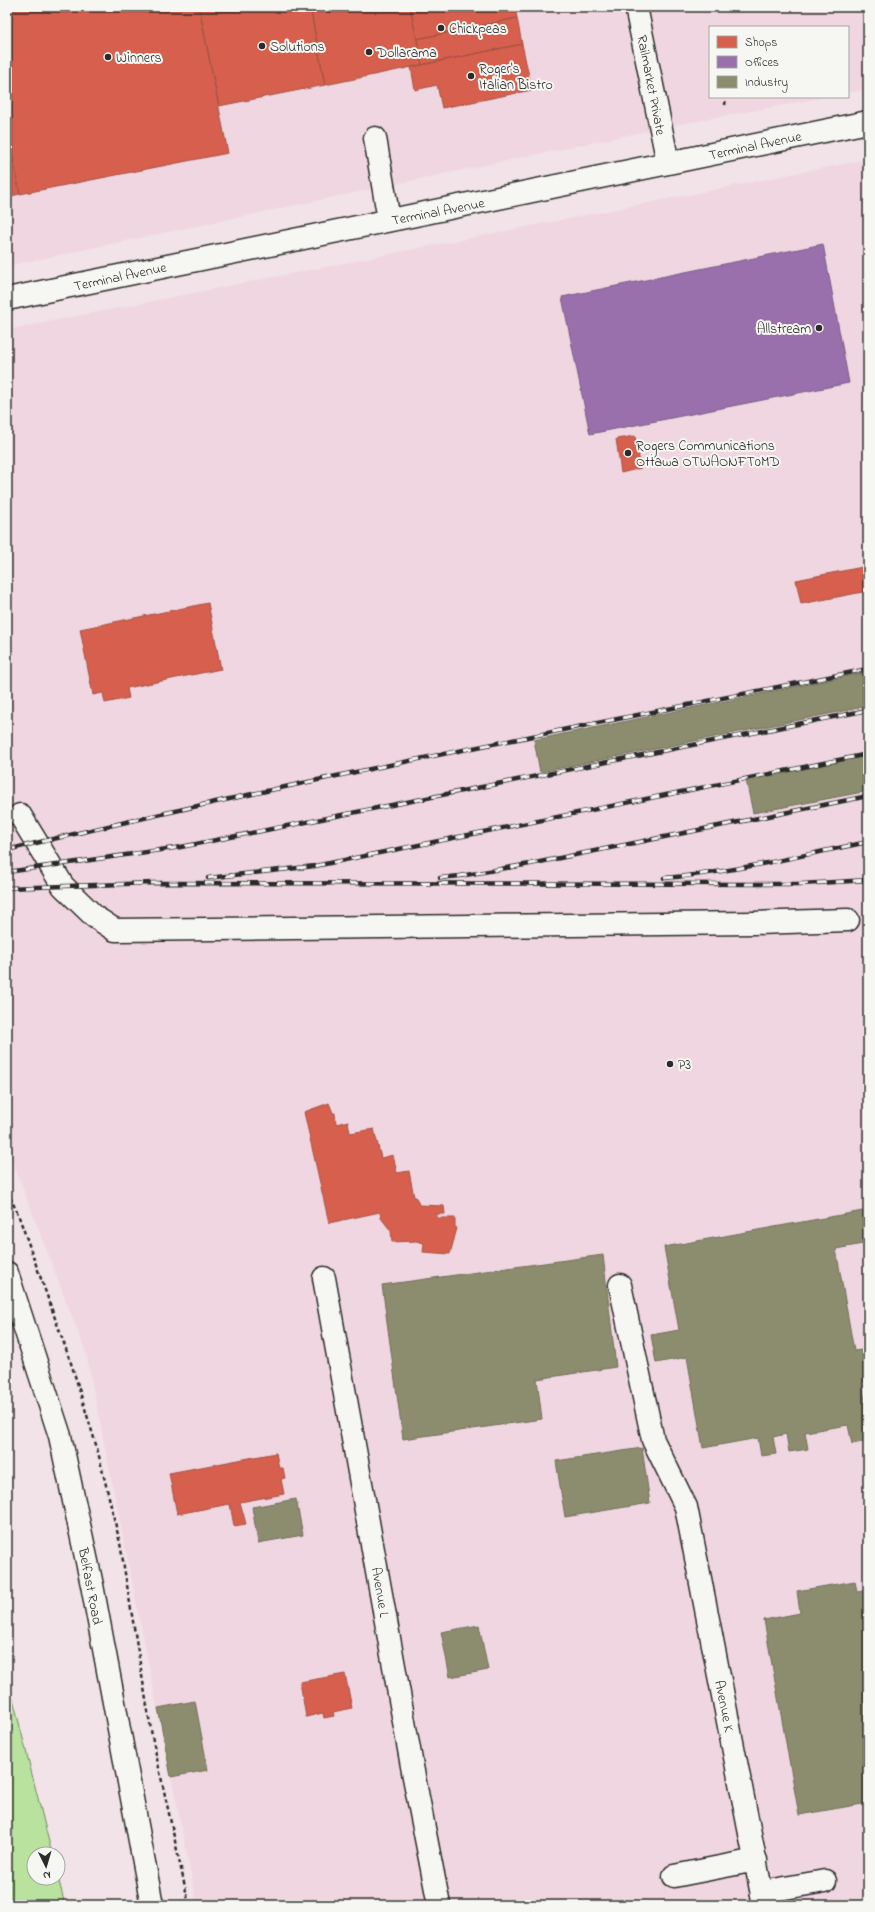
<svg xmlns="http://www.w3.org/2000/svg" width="875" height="1912" font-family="'Indie Flower',sans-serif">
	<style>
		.built { fill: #f0d6e1 }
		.green { fill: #b8e29e; stroke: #728664 }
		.shops { fill: #d6604d; stroke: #a35043 }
		.offices { fill: #9970ab; stroke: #785b85 }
		.industry { fill: #8c8c6e; stroke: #6f6f5a }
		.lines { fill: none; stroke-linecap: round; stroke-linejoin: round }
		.minor-casing { stroke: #2b2b2b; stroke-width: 25 }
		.path { stroke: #2b2b2b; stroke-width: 2.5; stroke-dasharray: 4 3; stroke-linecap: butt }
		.minor { stroke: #f6f6f2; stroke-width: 22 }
		.rail-casing { stroke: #2b2b2b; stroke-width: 4.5 }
		.rail { stroke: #f6f6f2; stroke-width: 3; stroke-dasharray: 9; stroke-linecap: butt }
		.poi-dot { fill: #2b2b2b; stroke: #f6f6f2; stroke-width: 1.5 }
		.labels { text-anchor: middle; stroke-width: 4; stroke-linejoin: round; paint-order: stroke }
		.poi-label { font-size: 14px; fill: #2b2b2b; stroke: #f6f6f2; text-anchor: start }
		.street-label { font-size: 14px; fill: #2b2b2b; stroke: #f6f6f2 }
	</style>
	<rect width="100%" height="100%" fill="#f2e3e8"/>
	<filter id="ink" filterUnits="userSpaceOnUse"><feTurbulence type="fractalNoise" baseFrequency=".025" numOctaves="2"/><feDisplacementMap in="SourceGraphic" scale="8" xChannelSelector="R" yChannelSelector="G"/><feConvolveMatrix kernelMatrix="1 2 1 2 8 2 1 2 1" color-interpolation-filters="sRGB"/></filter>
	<g filter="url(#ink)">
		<!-- built -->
		<path class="built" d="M7,7H868V89L848,93V27H710V97H826L676,125L7,266Z
			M868,159V1905H197L86,1353L7,1147V330Z"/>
		<!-- green -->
		<path class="green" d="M7,1675L52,1854H34V1878L58,1877L65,1905H7Z"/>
		<!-- shops -->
		<path class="shops" d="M7,7H199L228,153L20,194L7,128Z
			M199,7H310L325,85L219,106Z
			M310,7H410L422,65L325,85Z
			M410,7H436L411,12Z
			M436,7H515L517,18L417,39L411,12Z
			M517,18L522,44L422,65L417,39Z
			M522,44L532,90L442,108L437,85L415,90L411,67Z
			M7,128L20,194L7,197Z
			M635,436L641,468L621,473L616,439Z
			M868,566V591L801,604L796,580Z
			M208,603L221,669L127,688L129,698L105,703L103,693L93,695L80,629Z
			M329,1103L333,1113H335L336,1124L348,1121L350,1133L374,1129L381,1158L393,1155L397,1173L409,1171L414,1197H416L419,1205L444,1206L445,1214H437V1218H455V1227L457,1228L450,1254L423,1252L424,1243L416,1241L392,1242L391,1231L381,1218L380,1212L329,1223L304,1112Z
			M276,1453L279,1468H283L285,1478L281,1479L284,1494L240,1502L246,1524L234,1526L230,1504L177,1514L169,1473Z
			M345,1674L352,1708L333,1712L334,1716L324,1718L323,1713L306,1717L300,1682Z"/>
		<!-- offices -->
		<path class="offices" d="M823,244L849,383L590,434L562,297Z"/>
		<!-- industry -->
		<path class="industry" d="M868,672V706L540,772L534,740Z
			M868,755V791L753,813L746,780Z
			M868,1210V1243L836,1249L854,1351L868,1349V1381L862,1382L868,1420V1423L865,1424L868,1441L852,1444L848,1425L805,1432L808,1449L789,1452L786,1434L773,1437L776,1454L761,1456L758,1438L703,1448L687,1357L656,1363L651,1335L679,1330L664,1247Z
			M603,1255L616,1367L537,1379L542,1419L403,1439L382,1285Z
			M642,1448L650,1503L565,1517L556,1461Z
			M296,1499L303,1535L258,1543L252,1507Z
			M855,1581L857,1592L868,1590V1803L799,1815L764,1620L800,1613L797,1591Z
			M479,1625L488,1670L450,1677L441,1632Z
			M195,1701L208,1770L171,1777L158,1708Z"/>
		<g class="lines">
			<defs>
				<path id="minor" d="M636,7L668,163
					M375,138L389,220
					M7,299L868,122
					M20,815L63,886L95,917L115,930L753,923L848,920
					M7,1273L60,1436L92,1585L152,1905
					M324,1278L414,1777L439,1905
					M620,1285L653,1440L686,1507L764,1905
					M674,1876L756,1860
					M762,1892L825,1881"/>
			</defs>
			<!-- minor casing -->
			<use href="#minor" class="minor-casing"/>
			<!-- path -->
			<path class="path" d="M725,105L726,97
				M7,1191L18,1214L72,1366L97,1448L120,1543L152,1736L189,1905"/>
			<!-- minor -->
			<use href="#minor" class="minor"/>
			<defs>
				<path id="rail" d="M7,850C292,781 580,727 868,669
					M7,872L181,847L868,710
					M208,878L315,866L868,754
					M440,878L460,876L530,864L868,796
					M664,878C733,873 801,855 868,842
					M7,888L153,883L801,884L868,880"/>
			</defs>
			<!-- rail casing -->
			<use href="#rail" class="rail-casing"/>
			<!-- rail -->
			<use href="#rail" class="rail"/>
		</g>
	</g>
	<!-- markers -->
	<g class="poi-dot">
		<circle cx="441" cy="28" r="4"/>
		<circle cx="262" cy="46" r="4"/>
		<circle cx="369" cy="52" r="4"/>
		<circle cx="108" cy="57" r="4"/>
		<circle cx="471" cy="76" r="4"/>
		<circle cx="819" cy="328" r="4"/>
		<circle cx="628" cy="453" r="4"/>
		<circle cx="670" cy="1064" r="4"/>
	</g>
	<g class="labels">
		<!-- poi labels -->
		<g class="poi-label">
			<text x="449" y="33">Chickpeas</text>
			<text x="270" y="51">Solutions</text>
			<text x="377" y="57">Dollarama</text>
			<text x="116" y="62">Winners</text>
			<text x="479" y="73">Roger's<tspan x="479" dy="16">Italian Bistro</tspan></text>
			<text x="811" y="333" text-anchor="end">Allstream</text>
			<text x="636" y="450">Rogers Communications<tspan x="636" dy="16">Ottawa OTWAONFT0MD</tspan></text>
			<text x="678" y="1069">P3</text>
		</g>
		<!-- street labels -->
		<g class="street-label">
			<text transform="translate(652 85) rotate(79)" y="5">Railmarket Private</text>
			<text transform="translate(755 145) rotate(-12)" y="5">Terminal Avenue</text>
			<text transform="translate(438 211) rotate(-11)" y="5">Terminal Avenue</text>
			<text transform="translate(120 276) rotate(-12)" y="5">Terminal Avenue</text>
			<text transform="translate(91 1586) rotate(79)" y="5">Belfast Road</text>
			<text transform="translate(381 1592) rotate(80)" y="5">Avenue L</text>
			<text transform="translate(725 1706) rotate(79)" y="5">Avenue K</text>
		</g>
	</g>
	<!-- margin -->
	<rect width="875" height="1912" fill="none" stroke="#f6f6f2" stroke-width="24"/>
	<rect x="12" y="12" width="851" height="1888" fill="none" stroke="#2b2b2b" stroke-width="1.5" filter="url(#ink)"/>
	<!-- legend -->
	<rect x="709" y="26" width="140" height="72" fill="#f6f6f2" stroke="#a5a5a2"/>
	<rect x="717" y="36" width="20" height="12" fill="#d6604d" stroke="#a5a5a2"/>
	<text x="745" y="46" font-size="12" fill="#2b2b2b">Shops</text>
	<rect x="717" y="56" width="20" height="12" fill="#9970ab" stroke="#a5a5a2"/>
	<text x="745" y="66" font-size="12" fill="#2b2b2b">Offices</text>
	<rect x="717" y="76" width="20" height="12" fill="#8c8c6e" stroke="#a5a5a2"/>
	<text x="745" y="86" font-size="12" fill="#2b2b2b">Industry</text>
	<!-- north arrow -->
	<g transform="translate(46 1866) rotate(175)"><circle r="19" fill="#f6f6f2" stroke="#a5a5a2"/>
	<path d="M0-3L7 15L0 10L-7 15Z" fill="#2b2b2b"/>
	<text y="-6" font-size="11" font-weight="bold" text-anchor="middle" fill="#2b2b2b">N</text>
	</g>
</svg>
